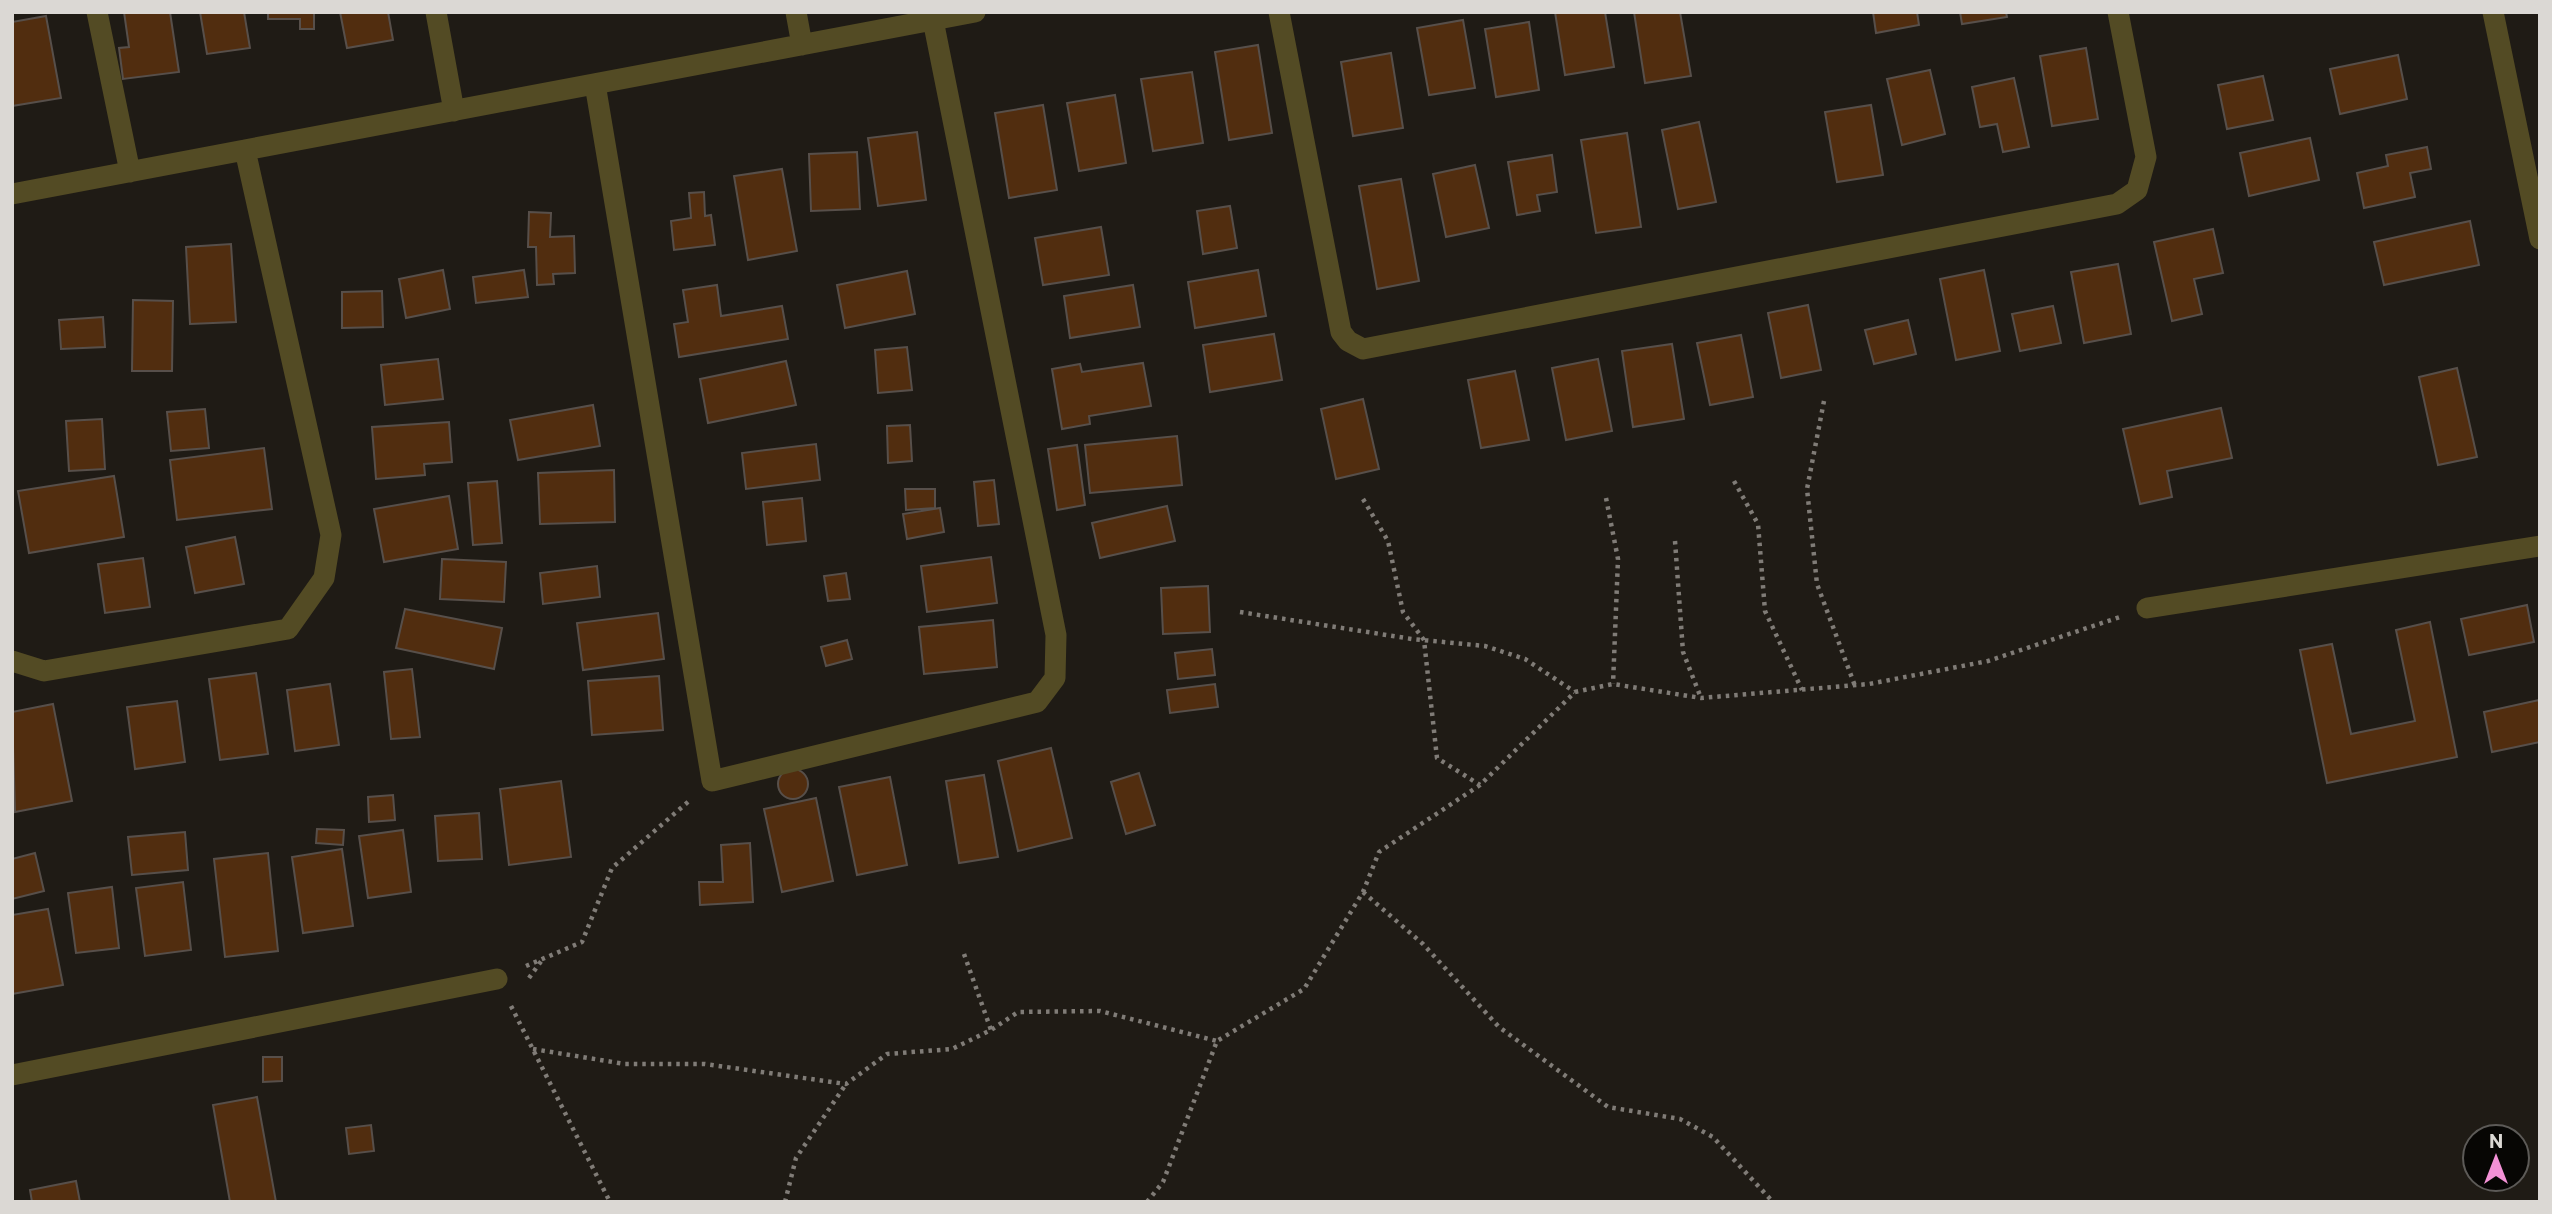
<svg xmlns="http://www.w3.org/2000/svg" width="2552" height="1214" font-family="Commissioner,sans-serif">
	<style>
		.building { fill: #512d0f; stroke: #574f4a; stroke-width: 2 }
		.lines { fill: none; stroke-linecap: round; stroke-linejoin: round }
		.path { stroke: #807c77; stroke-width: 4.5; stroke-dasharray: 3.5 5; stroke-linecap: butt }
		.minor { stroke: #534b24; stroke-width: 21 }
	</style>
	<rect width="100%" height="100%" fill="#1f1b15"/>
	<!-- building -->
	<path class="building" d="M124,12H170L179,72L123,79L119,48L129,47Z
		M200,12H244L250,48L207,54Z
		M268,12H314V29H300V19H268Z
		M340,12H388L393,40L347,48Z
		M1555,12H1605L1614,67L1565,75Z
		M1634,12H1680L1691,76L1645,83Z
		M1873,12H1917L1919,25L1876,33Z
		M1960,12H2006L2007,17L1962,24Z
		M46,16L61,98L12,106V22Z
		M1463,20L1475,88L1429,95L1417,28Z
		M1529,22L1539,90L1496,97L1485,29Z
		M1258,45L1272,133L1229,140L1215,52Z
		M2086,48L2098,119L2052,126L2040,56Z
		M1391,53L1403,128L1353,136L1341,62Z
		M2398,55L2407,99L2340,114L2330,69Z
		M1930,70L1945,134L1902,145L1887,79Z
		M1192,72L1203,143L1153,151L1141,79Z
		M2263,76L2273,120L2227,129L2218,85Z
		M2014,78L2029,147L2003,152L1997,124L1980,127L1972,87Z
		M1115,95L1126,163L1079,171L1067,103Z
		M1043,105L1057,190L1009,198L995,113Z
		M1871,105L1883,175L1837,182L1825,112Z
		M1699,122L1716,202L1678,209L1662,130Z
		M917,132L926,200L878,206L868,138Z
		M1627,133L1641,227L1596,233L1581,140Z
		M2310,138L2319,180L2249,196L2240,153Z
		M2427,147L2431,169L2410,173L2415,197L2364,208L2357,173L2388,166L2386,155Z
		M857,152L860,209L811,211L809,154Z
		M1552,155L1557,192L1537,195L1540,211L1517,215L1508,162Z
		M1475,165L1489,228L1446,237L1433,174Z
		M782,169L797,251L748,260L734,176Z
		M1401,179L1419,281L1377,289L1359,186Z
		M704,192L705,216L711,215L715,245L674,250L671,221L691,218L689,193Z
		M1230,206L1237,248L1203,254L1197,211Z
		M529,212L551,213L550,237L574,236L575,273L553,274L554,284L537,285L536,247H528Z
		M2470,221L2479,265L2384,285L2374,242Z
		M1101,227L1109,275L1043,285L1035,238Z
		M2213,229L2223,273L2194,279L2202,314L2172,321L2154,242Z
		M231,244L236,322L190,324L186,247Z
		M2118,264L2131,334L2084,343L2071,272Z
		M443,270L450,309L406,318L399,279Z
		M524,270L528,297L476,303L473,277Z
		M1258,270L1266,316L1195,328L1188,282Z
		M1984,270L2000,351L1956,360L1940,279Z
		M907,271L915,314L845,328L837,285Z
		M717,285L721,316L782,306L788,339L679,357L674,324L688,322L683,290Z
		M1133,285L1140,327L1070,338L1064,296Z
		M382,291L383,327L342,328V292Z
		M133,300L173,301L172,371H132Z
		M1808,305L1821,370L1781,378L1768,313Z
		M2053,306L2061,343L2020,351L2012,314Z
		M103,317L105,347L61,349L59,320Z
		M1908,320L1916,354L1874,364L1865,330Z
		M1274,334L1282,380L1210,392L1203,345Z
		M1741,335L1753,397L1710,405L1697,343Z
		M1672,344L1684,419L1633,427L1622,351Z
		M907,347L912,390L878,393L875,350Z
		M438,359L443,399L385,405L381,365Z
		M1598,359L1612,431L1566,440L1552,368Z
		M786,361L796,405L708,423L700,379Z
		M1143,363L1151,406L1089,416L1090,424L1062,429L1052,369L1080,364L1082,372Z
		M2457,368L2477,457L2438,465L2419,377Z
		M1515,371L1529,440L1481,448L1468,380Z
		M1363,399L1379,469L1336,479L1321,409Z
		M593,405L600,446L518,460L510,420Z
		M2221,408L2232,458L2167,471L2172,497L2140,504L2123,429Z
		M205,409L209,448L171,451L167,412Z
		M102,419L105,469L69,471L66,421Z
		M449,422L452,462L424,464L425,475L376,479L372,427Z
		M910,425L912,461L888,463L887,426Z
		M1177,436L1182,485L1090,493L1085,445Z
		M816,444L820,480L746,489L742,453Z
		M1077,445L1085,505L1057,510L1048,449Z
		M264,448L272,509L177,520L170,460Z
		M614,470L615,522L540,524L538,473Z
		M114,476L124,537L29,553L18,491Z
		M994,480L999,524L978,526L974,482Z
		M497,481L502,543L473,545L468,483Z
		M905,489H935V508L906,510Z
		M449,496L458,549L384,562L374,509Z
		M802,498L806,541L767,545L763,502Z
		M1167,506L1175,541L1100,558L1092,523Z
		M940,508L944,532L907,539L903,514Z
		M235,537L244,584L195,593L186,547Z
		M991,557L997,603L927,612L921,566Z
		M143,558L150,607L105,613L98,564Z
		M442,559L506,562L504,602L440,599Z
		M597,566L600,597L543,604L540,573Z
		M846,573L850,599L828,601L824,576Z
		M1208,586L1210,632L1163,634L1161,588Z
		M2527,605L2534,642L2469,655L2461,619Z
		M405,609L502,628L494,669L396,648Z
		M658,613L664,659L583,670L577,623Z
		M993,620L997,667L924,674L919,627Z
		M2430,622L2457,757L2327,783L2300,650L2332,644L2351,734L2415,721L2396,630Z
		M847,640L852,659L826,666L821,647Z
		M1212,649L1215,675L1178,679L1175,653Z
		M412,669L420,737L391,739L384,672Z
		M256,673L268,754L220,760L209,679Z
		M659,676L663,730L592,735L588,681Z
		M330,684L339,745L295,751L287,690Z
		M1215,684L1218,707L1170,713L1167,690Z
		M2539,700L2540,742L2492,752L2484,712Z
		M177,701L185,762L135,769L127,707Z
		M53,704L72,801L15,812L12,712Z
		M1051,748L1072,838L1018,851L998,761Z
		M778 784a15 15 0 1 1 30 0a15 15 0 1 1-30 0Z
		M1139,773L1155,825L1126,834L1111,782Z
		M984,775L998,857L959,863L946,781Z
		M890,777L907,865L857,875L839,787Z
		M561,781L571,857L509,865L500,789Z
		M393,795L395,820L369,822L368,797Z
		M816,798L833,881L782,892L764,809Z
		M479,813L482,859L438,861L435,816Z
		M317,829L344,830L343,845L316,843Z
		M403,830L411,892L368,898L359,836Z
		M185,832L188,870L132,875L128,837Z
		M750,843L753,902L700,905L699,882H723L721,845Z
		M342,849L353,926L303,933L292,857Z
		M35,853L44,891L12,899V859Z
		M268,853L278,951L225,957L214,859Z
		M183,882L191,950L145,956L136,888Z
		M112,887L119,948L76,953L68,893Z
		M48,909L63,985L12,994V915Z
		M263,1057H282V1081L263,1082Z
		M257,1097L276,1202H230L213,1105Z
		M371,1125L374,1151L349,1154L346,1128Z
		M76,1181L80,1202H32L30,1190Z"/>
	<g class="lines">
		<!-- path -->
		<path class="path" d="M1824,401L1807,489L1817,584L1855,686
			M1734,481L1758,524L1765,611L1802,690
			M1606,498L1618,559L1613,684
			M1363,499L1388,541L1403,612L1424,640L1437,758L1480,785
			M1675,541L1683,652L1701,698
			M1240,612L1412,639L1485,646L1525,659L1575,692
			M1363,892L1423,944L1499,1027L1608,1107L1680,1119L1713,1137L1773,1202
			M964,954L991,1030
			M526,966L582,942L612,868L689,801
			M529,978L542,960
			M511,1006L610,1202
			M533,1049L625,1064H705L846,1084L887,1054L952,1049L991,1030L1018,1012L1100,1011L1217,1041
			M785,1202L796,1158L846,1084
			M1147,1202L1163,1182L1217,1041L1304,989L1363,892L1379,852L1480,785L1575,692L1613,684L1701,698L1869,684L1988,661L2120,617"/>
		<!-- minor -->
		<path class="minor" d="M97,12L130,172
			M436,12L454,111
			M796,12L802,45
			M1279,12L1341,332L1348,341L1363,349L2117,204L2137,190L2146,157L2118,12
			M2493,12L2540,239
			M595,84L712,781L1037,702L1055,678L1056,635L933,20
			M12,194L975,12
			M2147,608L2540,546
			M12,661L44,671L288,629L324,578L331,535L245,150
			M12,1075L497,979"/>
	</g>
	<!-- border -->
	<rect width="2552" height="1214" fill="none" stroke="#dbd8d4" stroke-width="28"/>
	<!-- north arrow -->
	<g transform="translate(2496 1158)"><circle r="33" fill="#070604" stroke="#5c5a57" stroke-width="2"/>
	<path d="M0-5L12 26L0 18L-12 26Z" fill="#f391d6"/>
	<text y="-10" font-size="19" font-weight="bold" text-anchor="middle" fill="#dbd8d4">N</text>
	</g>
</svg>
